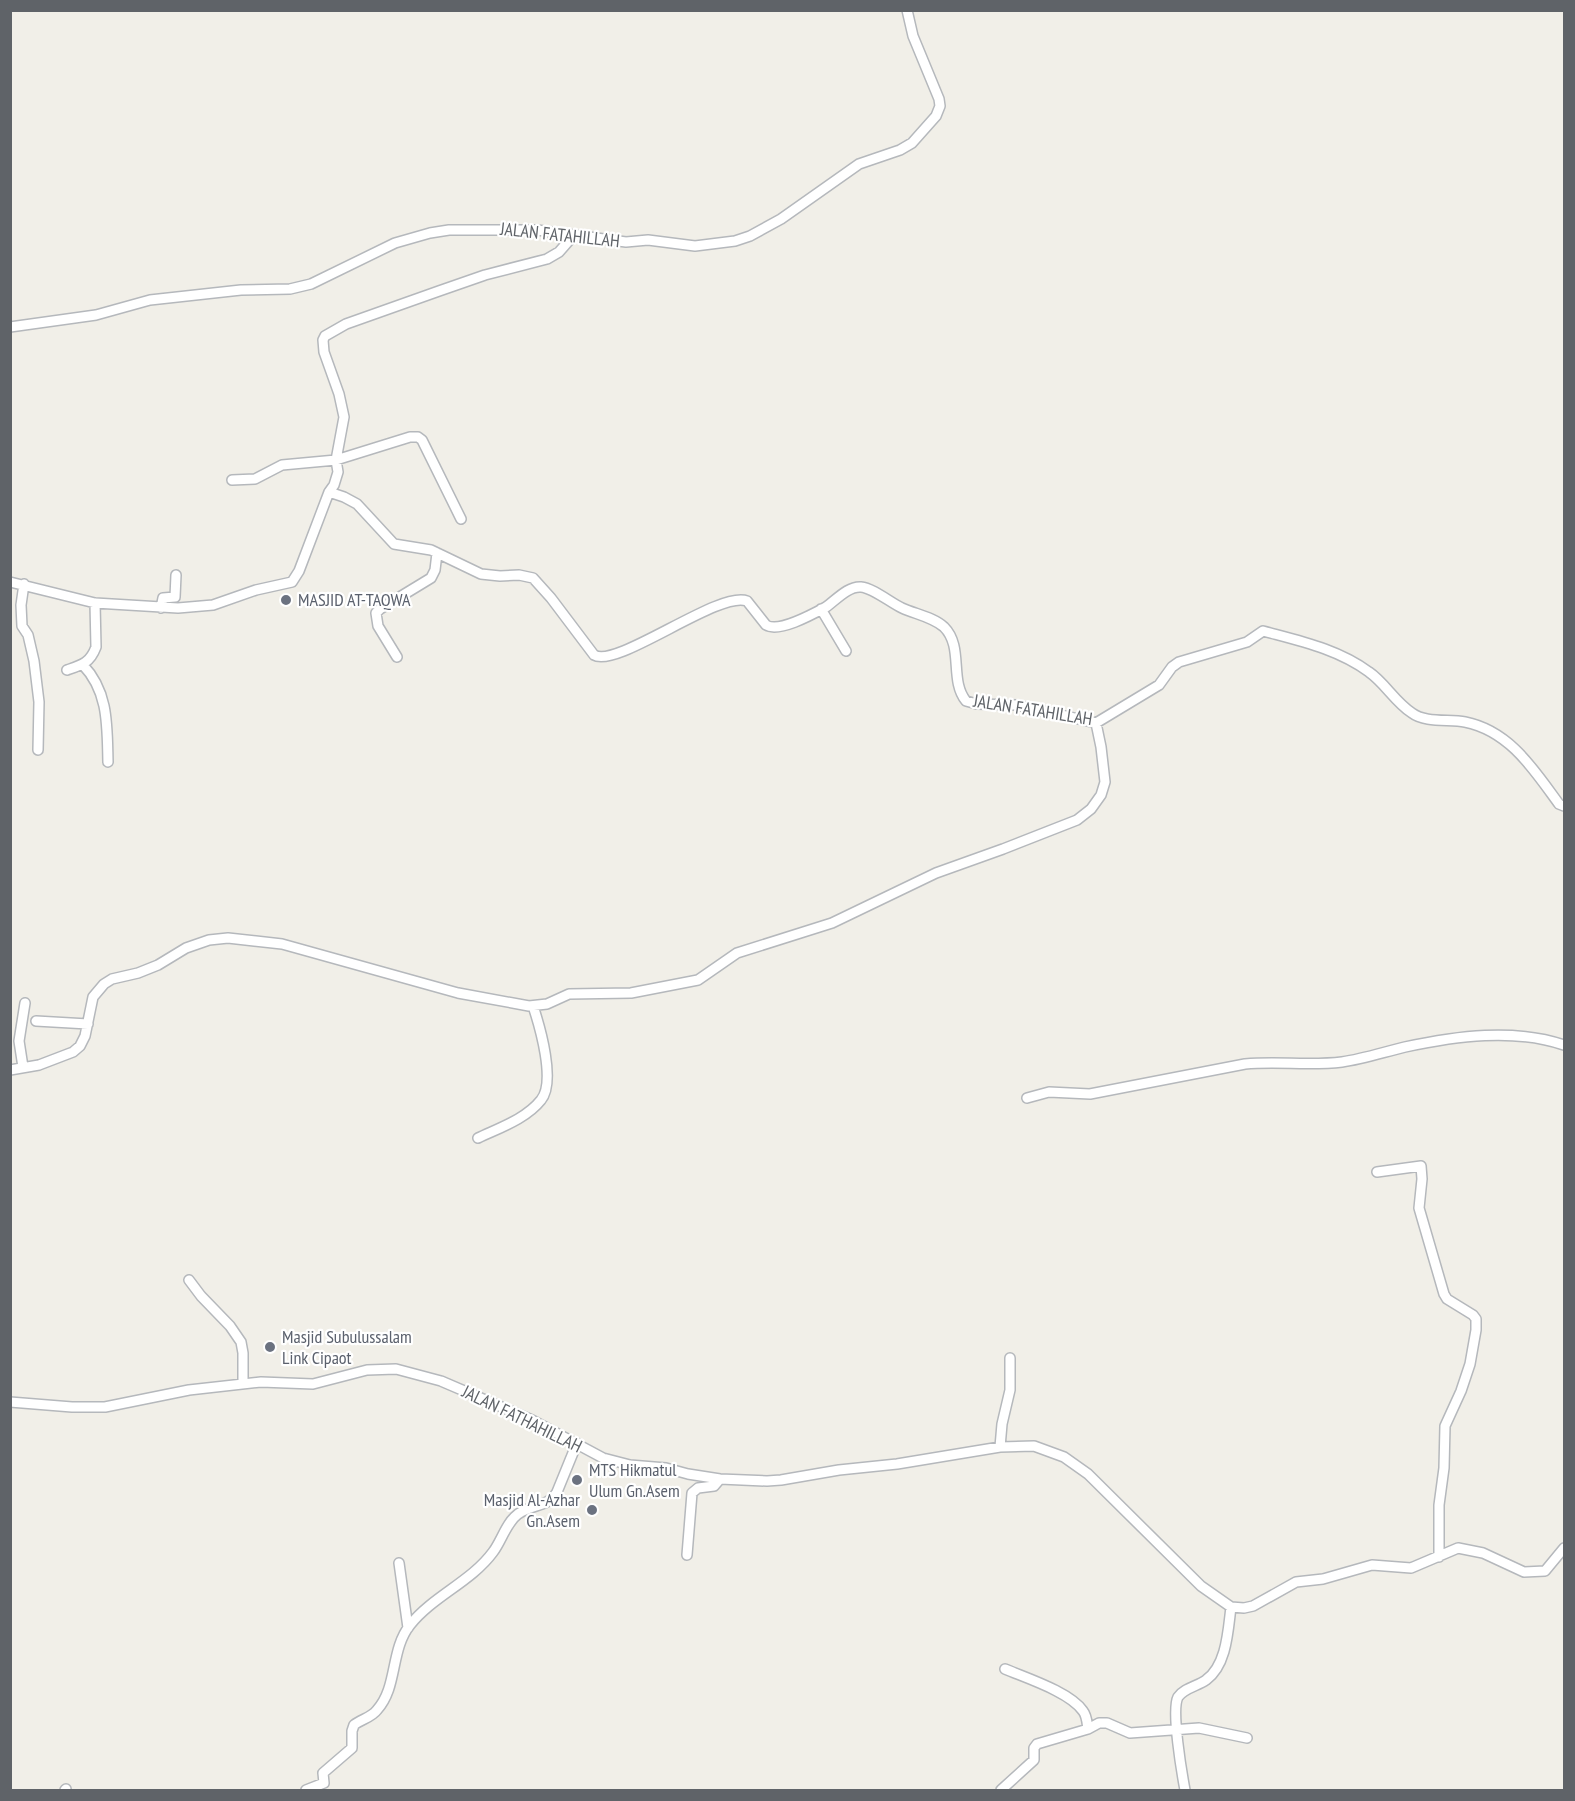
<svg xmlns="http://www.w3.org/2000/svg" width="1575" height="1801" font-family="'PT Sans Narrow',sans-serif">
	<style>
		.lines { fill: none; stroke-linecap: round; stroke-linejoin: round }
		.street-casing { stroke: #b5b8bc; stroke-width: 12 }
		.street { stroke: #fff; stroke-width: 9 }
		.worship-dot { fill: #6b7280; stroke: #fff; stroke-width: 2 }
		.labels { text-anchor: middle; stroke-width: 4.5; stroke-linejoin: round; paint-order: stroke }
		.street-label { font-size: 18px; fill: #5f6368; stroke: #fff }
		.worship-label { font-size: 18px; fill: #5b616d; stroke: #fff; text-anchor: start }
	</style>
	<rect width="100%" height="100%" fill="#f1efe8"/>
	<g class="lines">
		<defs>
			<path id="street" d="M10,327L96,315L150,300L241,290L290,289L311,284L395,243L430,233L449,230H537L626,242L648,240L695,246L735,241L750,236L781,219L859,164L900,150L912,143L936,116L940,106L939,99L913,36L907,10
				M232,480L255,479L282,465L336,460L410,437H418L422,440L461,519
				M329,492L344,497L357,504L394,544L431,550L481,574L500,576L519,575L533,578L551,598L594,655C617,669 719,590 747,601L766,625C779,633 813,614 826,607C836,600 848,586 861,587C873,588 891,603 902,608C915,614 933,617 944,627C964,647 949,680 966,701L977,704L1017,705L1096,723L1159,685L1172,667L1179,662L1247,642L1263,631C1300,641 1338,649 1369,672C1385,683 1395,702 1412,713C1425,723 1449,719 1465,722C1510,731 1534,770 1559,804L1564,806
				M10,582L95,603L178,608L213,605L256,590L292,582L299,571L329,492L334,485L338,472L336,460L344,417L339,394L324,352L323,340L325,336L346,324L439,291L485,275L547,259L559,252L573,236
				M24,584L21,605L22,626L28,635L34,661L39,702L38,750
				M161,608L163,598L175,597L176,575
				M821,609L846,651
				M397,657L378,626L376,613L380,609L431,578L435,570L437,553
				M83,665C109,692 107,727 108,762
				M67,670C82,665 90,663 96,647L95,603
				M36,1021L88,1024
				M23,1067L19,1041L25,1003
				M10,1070L39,1065L73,1052L80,1046L85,1036L93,997L104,984L112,979L138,973L158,965L186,948L209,940L228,938L282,944L458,993L529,1006L547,1004L569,994L631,993L698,980L737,953L832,923L936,873L1003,849L1077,820L1091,809L1101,795L1105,782L1101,747L1096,723
				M1027,1098L1049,1092L1090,1094L1245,1064C1278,1061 1310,1066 1342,1062C1363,1059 1384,1052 1405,1047C1456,1036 1514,1028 1564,1045
				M478,1138C499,1128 526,1119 541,1100C556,1082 540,1027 533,1006
				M1377,1172L1421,1166L1422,1179L1419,1208L1444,1294L1447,1299L1473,1315L1476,1319V1330L1470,1364L1461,1391L1445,1426L1444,1468L1439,1505V1557
				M189,1280L201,1296L230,1326L241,1342L243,1353V1384
				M10,1402L72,1407H105L189,1390L261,1382L313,1384L367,1370L396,1369L441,1381L532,1420L603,1458L630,1465L666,1468L688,1474L720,1479L767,1481L781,1480L839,1470L897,1464L1000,1447L1034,1446L1064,1457L1088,1474L1201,1586L1231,1607L1244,1608L1253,1606L1296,1582L1323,1579L1372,1565L1411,1568L1458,1548L1483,1553L1524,1572L1545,1571L1564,1548
				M1000,1447L1002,1424L1010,1390V1358
				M687,1555L692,1493L698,1488L714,1486L720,1479
				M399,1563L408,1628
				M1005,1669C1026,1678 1070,1692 1083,1711C1087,1716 1087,1723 1088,1729
				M65,1790L66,1789
				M306,1790L324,1783L323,1773L352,1748V1731L354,1725C361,1719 371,1718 377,1710C398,1687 390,1650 410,1625C433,1596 471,1582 493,1552C502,1540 506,1523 518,1514C532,1504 549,1507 557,1492L577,1443
				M1001,1790L1034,1760V1748L1037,1744L1088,1729L1099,1723H1107L1130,1733L1199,1728L1247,1738
				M1185,1790C1182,1774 1171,1710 1178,1697C1184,1688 1198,1686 1206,1680C1227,1665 1228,1630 1231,1607"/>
		</defs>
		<!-- street casing -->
		<use href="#street" class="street-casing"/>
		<!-- street -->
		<use href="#street" class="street"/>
	</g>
	<!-- markers -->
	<g class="worship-dot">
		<circle cx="286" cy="600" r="6"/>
		<circle cx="270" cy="1347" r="6"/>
		<circle cx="577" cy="1480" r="6"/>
		<circle cx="592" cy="1510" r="6"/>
	</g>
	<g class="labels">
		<!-- street labels -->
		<g class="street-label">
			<text transform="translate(560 235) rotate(6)" y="6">JALAN FATAHILLAH</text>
			<text transform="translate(1033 710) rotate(9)" y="6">JALAN FATAHILLAH</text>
			<text transform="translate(522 1419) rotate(26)" y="6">JALAN FATHAHILLAH</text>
		</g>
		<!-- worship labels -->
		<g class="worship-label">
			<text x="298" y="606">MASJID AT-TAQWA</text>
			<text x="282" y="1343">Masjid Subulussalam<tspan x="282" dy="21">Link Cipaot</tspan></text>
			<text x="589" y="1476">MTS Hikmatul<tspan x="589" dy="21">Ulum Gn.Asem</tspan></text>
			<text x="580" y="1506" text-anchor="end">Masjid Al-Azhar<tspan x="580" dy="21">Gn.Asem</tspan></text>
		</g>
	</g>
	<!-- border -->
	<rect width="1575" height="1801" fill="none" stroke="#5f6368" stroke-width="24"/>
</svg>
